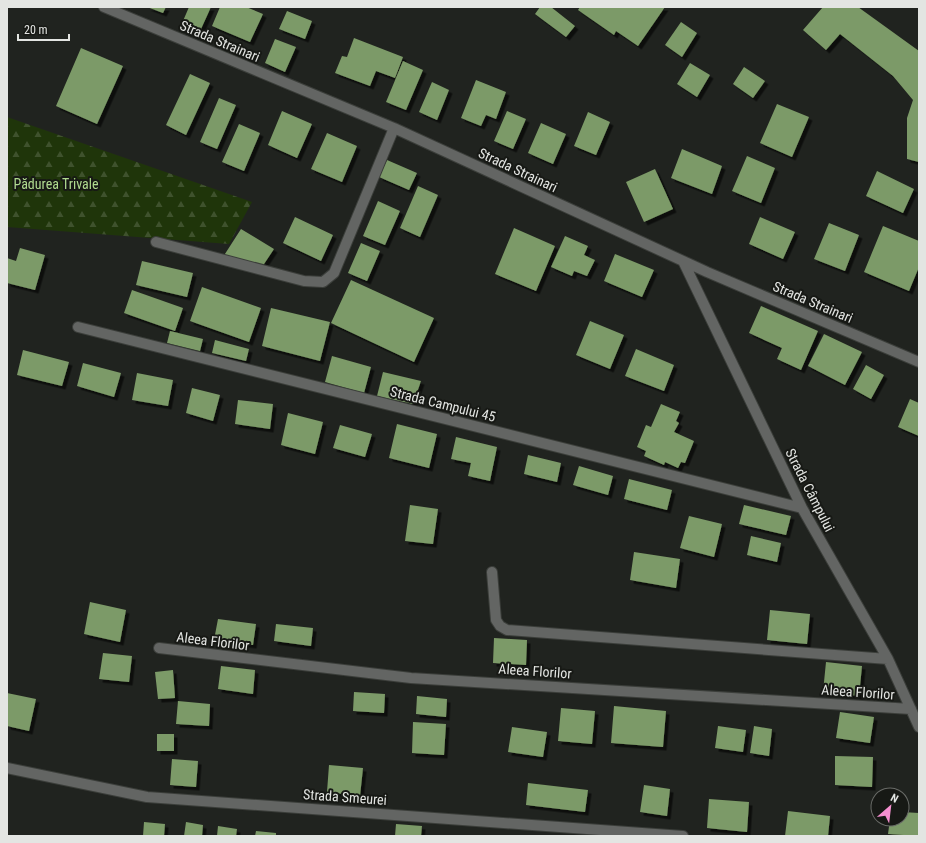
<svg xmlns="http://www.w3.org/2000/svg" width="926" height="843" font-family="'Roboto Condensed',sans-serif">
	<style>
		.forest { fill: url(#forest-firs) }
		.building { fill: #7c9a67; filter: url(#shadow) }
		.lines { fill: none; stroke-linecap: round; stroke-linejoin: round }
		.street-casing { stroke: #3b3e3a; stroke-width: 12 }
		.street { stroke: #636563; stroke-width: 10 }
		.labels { text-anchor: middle; stroke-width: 4; stroke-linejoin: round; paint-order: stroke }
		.street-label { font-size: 14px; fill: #e3e5e2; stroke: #171915 }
		.park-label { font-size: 14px; fill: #b0db8f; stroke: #171915 }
	</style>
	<defs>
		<pattern id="forest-firs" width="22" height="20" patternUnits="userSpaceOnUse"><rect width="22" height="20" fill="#1f350a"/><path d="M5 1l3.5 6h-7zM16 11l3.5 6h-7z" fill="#3f522d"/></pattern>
		<filter id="shadow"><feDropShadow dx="3.5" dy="3.5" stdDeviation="0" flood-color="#0009"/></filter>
	</defs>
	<rect width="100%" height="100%" fill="#20231f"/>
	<!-- forest -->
	<path class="forest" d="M7,117L252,202L229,244L7,227Z"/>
	<!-- building -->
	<path class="building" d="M147,7H166L163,13Z
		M189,7H211L201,29L183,21Z
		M220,7H246L263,14L250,42L212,26Z
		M540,7H551L575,26L566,37L535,14Z
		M580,7H665L638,46L616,31L614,35L578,10Z
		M823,7H858L919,51V162L907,159V118L913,100L893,76L840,34L826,50L803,30Z
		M287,11L312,21L305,39L279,29Z
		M681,22L697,33L682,57L665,45Z
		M354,38L403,57L395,78L376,71L370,86L335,73L342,56L347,57Z
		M275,39L296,47L285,72L265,63Z
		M81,48L123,66L97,124L56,106Z
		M403,61L423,70L406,110L386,102Z
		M690,63L710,75L697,97L677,84Z
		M744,67L765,81L753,98L733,84Z
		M190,74L210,83L186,135L166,125Z
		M476,80L506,92L496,119L486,115L481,126L461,118Z
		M432,82L449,90L437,120L419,112Z
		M219,98L236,105L217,149L200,142Z
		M777,104L809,117L792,157L760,143Z
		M282,111L312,124L297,158L268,145Z
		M507,111L526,119L513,149L494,141Z
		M588,112L610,122L596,155L574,146Z
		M541,123L566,134L553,164L528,153Z
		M239,124L260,133L244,171L222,162Z
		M327,133L357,146L342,182L311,169Z
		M682,149L722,166L712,194L671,178Z
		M747,156L775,168L761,203L732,191Z
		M387,160L417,173L409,190L379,177Z
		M655,169L673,209L644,222L626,182Z
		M877,171L914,189L903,213L866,196Z
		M418,186L438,195L420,237L400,228Z
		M378,201L400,211L385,245L363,236Z
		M295,217L333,235L321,261L283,243Z
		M760,217L795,232L783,259L749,244Z
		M829,223L859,235L845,271L814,259Z
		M883,226L919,241V267L909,291L864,272Z
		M514,228L555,246L536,291L495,274Z
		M241,229L274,249L262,267L223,257Z
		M565,236L588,246L584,255L595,260L587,276L574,271L572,276L551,267Z
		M361,243L380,251L367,281L348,273Z
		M20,248L45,255L35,290L7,283V258L16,261Z
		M615,254L654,270L642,297L604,281Z
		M142,261L193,273L187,297L136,285Z
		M351,280L434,318L414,362L331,323Z
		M202,287L261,308L249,342L190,321Z
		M132,290L183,308L175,331L124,313Z
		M761,306L818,331L801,370L777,359L782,348L749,333Z
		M271,308L330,322L320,361L262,346Z
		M590,321L624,335L610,369L576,355Z
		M170,331L203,339L200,351L167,343Z
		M824,334L862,352L845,385L808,366Z
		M215,340L249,349L246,361L212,353Z
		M636,349L674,365L664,391L625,376Z
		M23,350L69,362L62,386L17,375Z
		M332,356L371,367L364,393L325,382Z
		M83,363L121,373L114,397L77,386Z
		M866,365L884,375L871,399L853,389Z
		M383,372L421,381L413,404L377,396Z
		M137,373L173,380L168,406L132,400Z
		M192,388L220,395L213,421L186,413Z
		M910,399L919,403V436L898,427Z
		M238,400L273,404L270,429L235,424Z
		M661,404L680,412L676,421L679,423L674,432L694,441L685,463L681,462L678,468L665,462L664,465L644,456L646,451L637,447L646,425L651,427Z
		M288,413L323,422L315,454L281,445Z
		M397,424L437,434L429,468L389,458Z
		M340,425L372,434L365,457L333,448Z
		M456,437L497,447L490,481L468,476L471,463L451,459Z
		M528,455L561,463L557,482L524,474Z
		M579,466L613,476L608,495L573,485Z
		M629,479L672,490L667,510L624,499Z
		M410,505L438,509L433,544L405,541Z
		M744,505L791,516L786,535L739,524Z
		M689,516L722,524L714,557L680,548Z
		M751,536L781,543L777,562L747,555Z
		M634,552L680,559L676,588L630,580Z
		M90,602L126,610L120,642L84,634Z
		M770,610L810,614L807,644L767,640Z
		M218,619L256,624L253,645L214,640Z
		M276,624L313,628L311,646L274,641Z
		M494,638L527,640L526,665L493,663Z
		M103,653L132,656L129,682L99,679Z
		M826,662L862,666L859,696L823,692Z
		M221,666L255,670L253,694L218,689Z
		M173,670L175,698L158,699L155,672Z
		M354,692L385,694L384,713L353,711Z
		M7,693L36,699L29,731L7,726Z
		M417,696L447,699L446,717L416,714Z
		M178,701L210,704L209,726L176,724Z
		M614,706L666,711L663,747L611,743Z
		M561,708L595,711L592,744L558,741Z
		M840,712L874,717L870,743L836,738Z
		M413,722L446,724L444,755L412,753Z
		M718,726L746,730L743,752L715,748Z
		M754,726L772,729L769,756L750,753Z
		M512,727L547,732L543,757L508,752Z
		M157,734H174V751H157Z
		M835,756L873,757L872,787L835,785Z
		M172,759L198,761L196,787L170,785Z
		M329,765L363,768L360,796L327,792Z
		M528,783L588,790L585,812L526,805Z
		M644,785L670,789L667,816L640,812Z
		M709,799L749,802L747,832L707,828Z
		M788,811L830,816L828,836H785Z
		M902,812L919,813V836L888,834L890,819H902Z
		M144,822L165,824L164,836H143Z
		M186,822L203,825L202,836H184Z
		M396,824L422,826L421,836H395Z
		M218,826L237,829L236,836H217Z
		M256,831L276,833V836H255Z"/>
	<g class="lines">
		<defs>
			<path id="street" d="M104,7L394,128L707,272L919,362
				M156,242L304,281L323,282L334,273L394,128
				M683,261L802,508L888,659L919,727
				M78,327L802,508
				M492,572L496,620L500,626L507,630L888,659
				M159,648L411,678L911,709
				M7,768L147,797L683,836"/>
		</defs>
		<!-- street casing -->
		<use href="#street" class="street-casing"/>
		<!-- street -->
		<use href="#street" class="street"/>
	</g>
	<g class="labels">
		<!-- street labels -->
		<g class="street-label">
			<text transform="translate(220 41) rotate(23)" y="5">Strada Strainari</text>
			<text transform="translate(518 170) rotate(25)" y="5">Strada Strainari</text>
			<text transform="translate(813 302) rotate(23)" y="5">Strada Strainari</text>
			<text transform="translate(443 404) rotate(14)" y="5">Strada Campului 45</text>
			<text transform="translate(810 490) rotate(63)" y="5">Strada Câmpului</text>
			<text transform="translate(213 641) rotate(7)" y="5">Aleea Florilor</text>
			<text transform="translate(535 671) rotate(4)" y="5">Aleea Florilor</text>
			<text transform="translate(858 692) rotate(4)" y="5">Aleea Florilor</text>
			<text transform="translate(345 797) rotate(4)" y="5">Strada Smeurei</text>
		</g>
		<!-- park labels -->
		<g class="park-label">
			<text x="56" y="189">Pădurea Trivale</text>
		</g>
	</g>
	<!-- border -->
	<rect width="926" height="843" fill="none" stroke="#e3e5e2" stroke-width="16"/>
	<!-- north arrow -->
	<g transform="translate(890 807) rotate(28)"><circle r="19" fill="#171915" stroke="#696b67"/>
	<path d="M0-3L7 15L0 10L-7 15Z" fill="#f690d0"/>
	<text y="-6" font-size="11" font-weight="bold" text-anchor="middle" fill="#e3e5e2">N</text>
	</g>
	<!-- scale -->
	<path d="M18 34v6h51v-6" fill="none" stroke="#e3e5e2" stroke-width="2"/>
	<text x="24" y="34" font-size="12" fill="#e3e5e2" stroke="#171915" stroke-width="3" paint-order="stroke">20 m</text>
</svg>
